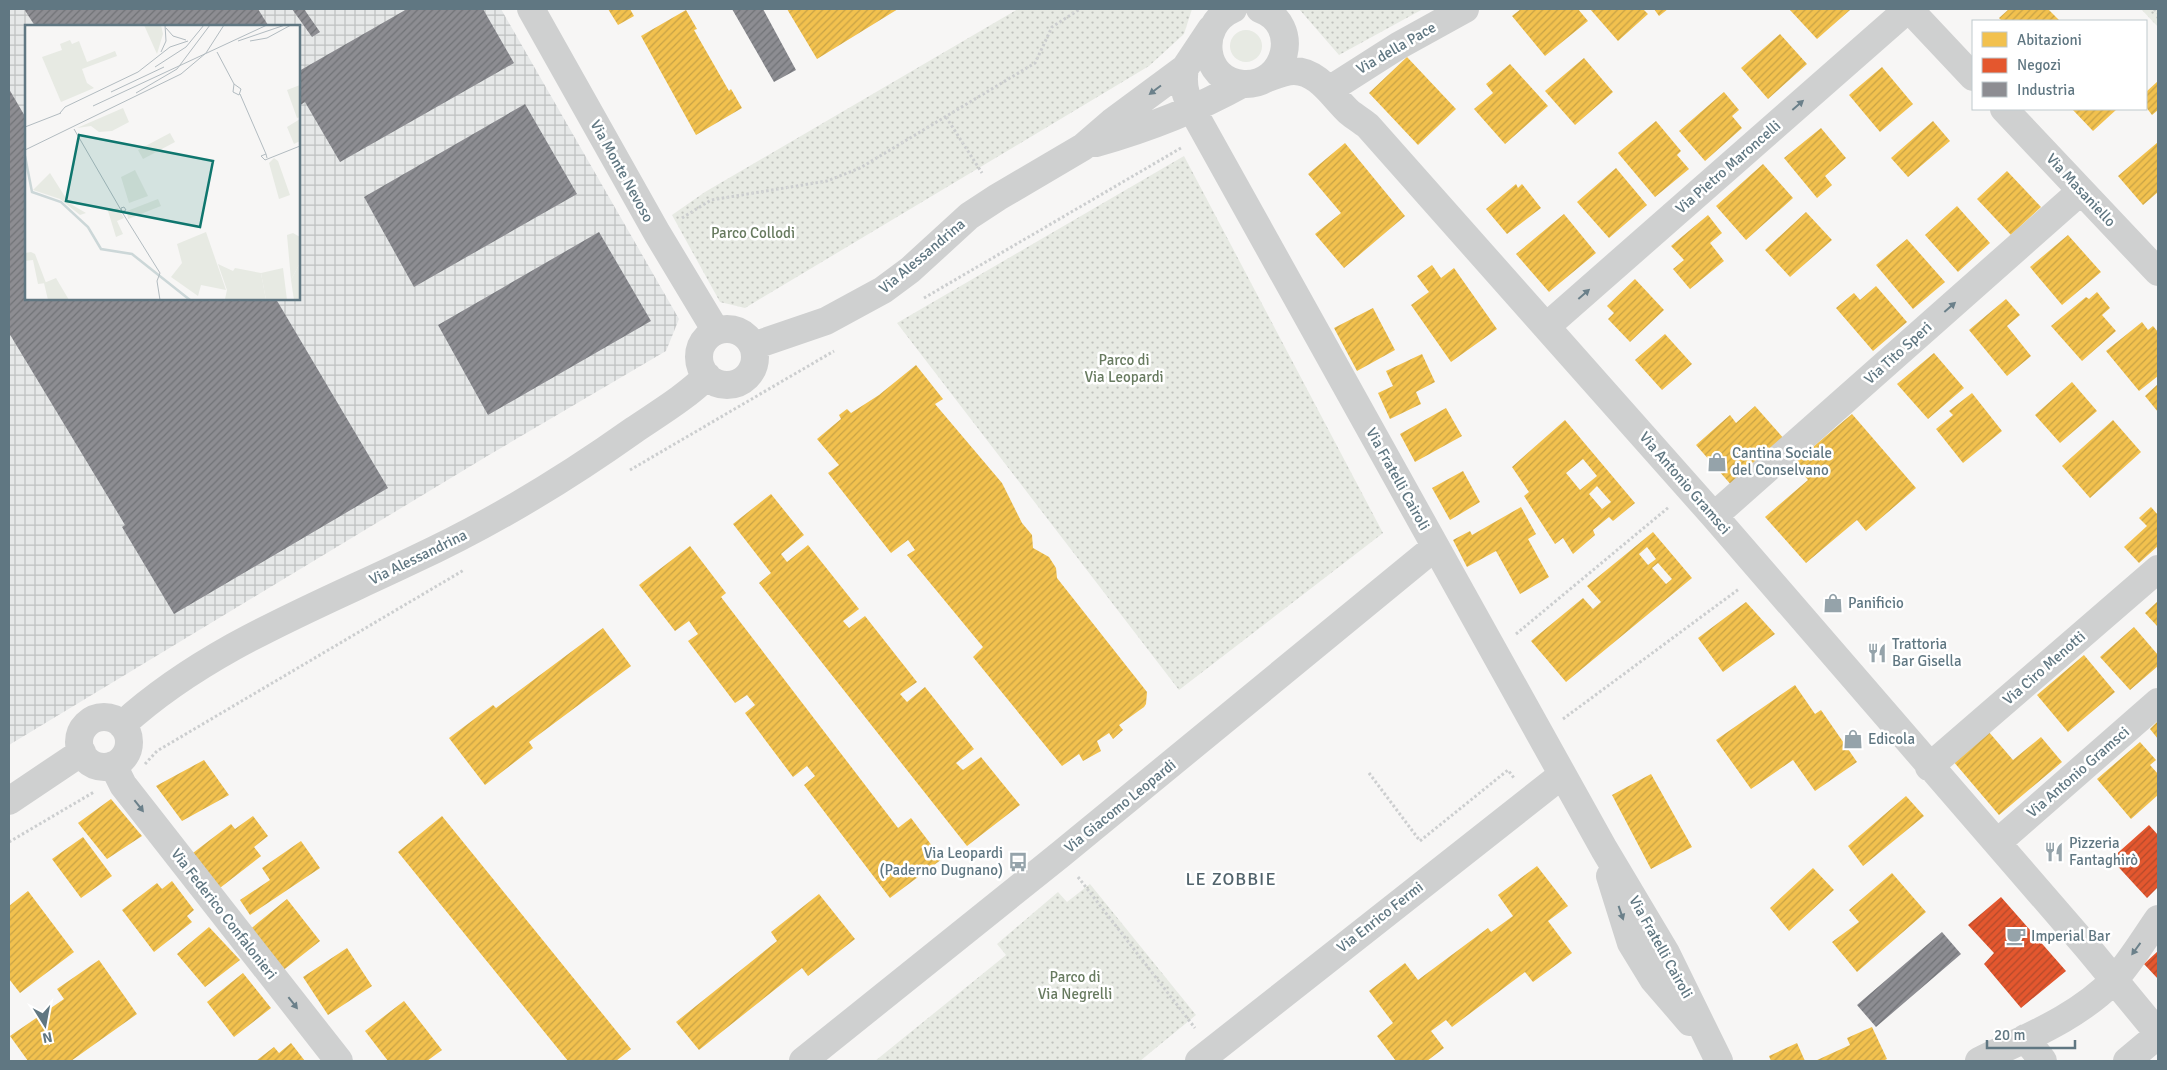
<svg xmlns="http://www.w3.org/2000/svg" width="2167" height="1070" font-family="Signika,sans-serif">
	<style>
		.industrial { fill: url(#industrial-grid); fill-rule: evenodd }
		.green { fill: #e7eae3 }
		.park { fill: url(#park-dots) }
		.homes { fill: url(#homes-hatch); fill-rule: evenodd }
		.shops { fill: url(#shops-hatch) }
		.industry { fill: url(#industry-hatch) }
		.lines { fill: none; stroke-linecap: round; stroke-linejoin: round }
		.path { stroke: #cccecf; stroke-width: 3; stroke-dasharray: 2.5 2.5; stroke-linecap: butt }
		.minor { stroke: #cfd0d0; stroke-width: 28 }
		.oneway { fill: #6b808a }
		.labels { text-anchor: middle; stroke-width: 5; stroke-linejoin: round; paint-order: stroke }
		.street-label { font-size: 15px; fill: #607782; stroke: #fff }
		.park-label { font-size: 15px; fill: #677a5f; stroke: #fff }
		.poi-label { font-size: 15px; fill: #607782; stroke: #fff; text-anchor: start }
		.quarter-label { font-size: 18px; letter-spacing: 1px; fill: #52646c; stroke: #fff }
		.inset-river { fill: none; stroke: #ccd7d8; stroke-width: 2.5 }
		.inset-road { fill: none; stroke: #b2bbc0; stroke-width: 1 }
		.view { fill: #0f766e; fill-opacity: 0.15; stroke: #0f766e; stroke-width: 2.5 }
		.inset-edge { fill: none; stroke: #607782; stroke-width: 2.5 }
	</style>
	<defs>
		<pattern id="industrial-grid" width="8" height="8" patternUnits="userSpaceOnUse" patternTransform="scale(1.25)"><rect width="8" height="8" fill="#e6e8e8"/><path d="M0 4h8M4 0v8" fill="none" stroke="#bec1c1"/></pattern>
		<pattern id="park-dots" width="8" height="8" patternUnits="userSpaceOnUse" patternTransform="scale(1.25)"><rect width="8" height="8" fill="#e7eae3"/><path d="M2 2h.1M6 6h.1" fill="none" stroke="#bfc2bd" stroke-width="1.8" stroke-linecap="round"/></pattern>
		<pattern id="homes-hatch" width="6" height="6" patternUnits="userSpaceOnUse" patternTransform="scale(1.25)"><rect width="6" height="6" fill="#f2c14e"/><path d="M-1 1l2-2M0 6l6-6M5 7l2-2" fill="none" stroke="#c7a246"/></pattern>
		<pattern id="shops-hatch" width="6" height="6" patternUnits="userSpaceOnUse" patternTransform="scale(1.25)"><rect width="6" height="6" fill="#e4572e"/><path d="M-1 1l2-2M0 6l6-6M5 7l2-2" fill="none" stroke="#b24a2c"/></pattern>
		<pattern id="industry-hatch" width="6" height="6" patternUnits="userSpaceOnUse" patternTransform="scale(1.25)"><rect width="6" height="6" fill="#8d8d92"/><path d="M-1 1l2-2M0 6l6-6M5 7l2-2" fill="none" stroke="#717377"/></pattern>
	</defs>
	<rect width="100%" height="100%" fill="#f7f6f5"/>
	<!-- industrial -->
	<path class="industrial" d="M9,9H501L679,319L666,351L489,455L9,745ZM26,26H299V299H26Z"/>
	<!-- green -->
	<path class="green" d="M1230 46a16 16 0 1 1 32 0a16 16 0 1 1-32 0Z"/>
	<!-- park -->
	<path class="park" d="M1018,9H1192L1184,34L1149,66L745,308L720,302L672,215L705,192Z
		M1299,9H1423L1339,55Z
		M2141,9H2158V27Z
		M1184,156L1383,533L1179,690L897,323Z
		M1090,884L1196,1015L1140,1061H875L1006,955L997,944L1058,892L1067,902Z"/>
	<!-- homes -->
	<path class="homes" d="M608,9H630L634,16L618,25Z
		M787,9H898L817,59Z
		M1521,9H1578L1588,21L1545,56L1512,16Z
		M1590,9H1643L1648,14L1618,41Z
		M1654,9H1668L1659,16Z
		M1789,9H1849L1850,10L1817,39Z
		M2009,9H2048L2060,21H2002L1999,18Z
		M686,10L697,29L694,30L729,91L731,89L742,108L696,135L641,36Z
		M1780,34L1807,64L1768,99L1741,68Z
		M1407,57L1456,109L1418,145L1369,93Z
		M1584,58L1613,92L1575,125L1545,91Z
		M1510,64L1548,106L1505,144L1474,109L1493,93L1486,84Z
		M1882,67L1913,104L1880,132L1849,95Z
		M2158,81V110L2152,115L2146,107V92Z
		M1724,92L1739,110L1732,116L1742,128L1705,161L1679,131Z
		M2072,109H2117L2093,131Z
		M1656,121L1681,151L1677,155L1689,169L1655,197L1618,153Z
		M1933,121L1950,141L1908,177L1891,158Z
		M1821,128L1846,158L1825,176L1832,185L1817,198L1784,158Z
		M2158,142V192L2143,205L2118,176Z
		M1345,143L1405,216L1344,268L1315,234L1341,213L1308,174Z
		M1763,164L1793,198L1746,240L1716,206Z
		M1616,168L1647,205L1609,238L1577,202Z
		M2007,171L2041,207L2011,235L1977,199Z
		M1516,184L1518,188L1522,184L1541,208L1507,234L1486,209Z
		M1957,206L1990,243L1958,272L1925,235Z
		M1806,212L1832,240L1790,277L1765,250Z
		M1564,214L1596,253L1549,292L1516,254Z
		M1708,215L1722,233L1710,243L1724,261L1690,289L1673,269L1684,260L1671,246Z
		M2068,235L2101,272L2062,305L2030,267Z
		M1907,239L1945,282L1913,309L1876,265Z
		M1432,265L1441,278L1454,268L1497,329L1451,362L1411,305L1429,292L1417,276Z
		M1635,279L1664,310L1630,342L1608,319L1614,313L1607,306Z
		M1876,286L1907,322L1873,351L1836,308L1854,293L1860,300Z
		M2097,292L2110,308L2102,315L2116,331L2082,361L2051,326L2086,297L2089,299Z
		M2006,299L2020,315L2007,326L2031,356L2007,376L1969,330Z
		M1373,308L1395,350L1357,371L1334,328Z
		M2142,322L2148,330L2153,326L2158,332V376L2139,391L2106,351Z
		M1665,334L1692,364L1662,390L1635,360Z
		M1934,353L1964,388L1928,419L1897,384Z
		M1422,354L1435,382L1416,392L1421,404L1390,419L1378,393L1393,386L1386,371Z
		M916,365L943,399L935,404L1002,483L1022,523L1032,535L1033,548L1049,557L1056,568L1057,578L1147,692L1146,704L1144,707L1119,725L1123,730L1113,739L1109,733L1097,741L1101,751L1083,761L1079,754L1062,766L973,657L983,647L907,555L915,550L908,540L891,553L828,473L839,465L817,439L841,419L839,415L847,409L851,413L879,395Z
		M2072,382L2097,411L2060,443L2035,415Z
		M2158,384V412L2145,396Z
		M1972,393L2002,431L1963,463L1936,429L1953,415L1949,411Z
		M1755,406L1785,440L1733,487L1696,445L1730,415L1736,423Z
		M1446,408L1462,436L1415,462L1400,434Z
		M1852,414L1916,488L1866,531L1857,520L1806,563L1765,517L1808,480L1794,463Z
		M1565,420L1635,503L1613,521L1609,517L1593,530L1595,535L1573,554L1563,538L1555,544L1524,496L1529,492L1512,467ZM1583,459L1597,476L1580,490L1566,473ZM1597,486L1611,502L1602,509L1589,494Z
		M2113,420L2141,452L2090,498L2062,466Z
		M1463,471L1480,502L1450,520L1432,488Z
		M771,494L804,535L781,554L787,562L808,545L859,609L843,621L849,628L865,616L917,682L900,694L907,702L925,687L974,749L956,763L963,770L981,757L1020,805L967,846L759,583L771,573L733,524Z
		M1521,507L1536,534L1528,539L1549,577L1520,594L1496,551L1467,567L1453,540L1470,531L1472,535Z
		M2151,507L2158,515V546L2139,563L2124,547L2147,526L2139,518Z
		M1653,532L1692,578L1566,682L1531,641L1583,598L1593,609L1601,602L1587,586ZM1647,547L1656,559L1648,565L1639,554ZM1658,563L1672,579L1666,584L1652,568Z
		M690,546L726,593L721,597L898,828L911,818L942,859L890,898L804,785L815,776L807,766L793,777L745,713L755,705L747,695L735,703L688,641L698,634L689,621L675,631L639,585Z
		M2158,601V627L2145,613Z
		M1746,602L1775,634L1723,672L1698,638Z
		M2134,627L2158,655V666L2130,690L2100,657Z
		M603,628L631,666L529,742L533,748L485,785L449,738L493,705L496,708Z
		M2084,655L2115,692L2068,732L2037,695Z
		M1795,685L1815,714L1821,710L1857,762L1815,791L1793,760L1751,789L1716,740Z
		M2158,721V739L2150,729Z
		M1988,731L2013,760L2041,737L2062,762L1999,815L1953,761Z
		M2140,742L2156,760L2150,765L2158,774V795L2131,819L2097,779Z
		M204,760L229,795L182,821L156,786Z
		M1651,774L1692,847L1651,869L1612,795Z
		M1906,796L1924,816L1863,866L1848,846Z
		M111,799L142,836L107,859L78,823Z
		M253,816L268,836L254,847L261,856L216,891L189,856L231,824L235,829Z
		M442,816L631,1049L616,1061H568L398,852Z
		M83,837L112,876L81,898L52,859Z
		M301,841L320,868L250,915L240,900L270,880L262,868Z
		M1537,866L1568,906L1548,921L1572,953L1533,982L1525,972L1452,1027L1446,1020L1431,1031L1444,1048L1427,1061H1396L1377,1036L1393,1023L1369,991L1405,963L1418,980L1488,928L1491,932L1513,916L1498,895Z
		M1813,868L1834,890L1789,931L1770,908Z
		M1892,873L1926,912L1857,972L1832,942L1859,922L1849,910Z
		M172,881L194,910L187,916L192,922L154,952L122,910L157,883L162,889Z
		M28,891L74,952L20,993L9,979V906Z
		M819,894L855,939L808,976L802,968L699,1050L676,1022L777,941L771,932Z
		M287,899L320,941L281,972L248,931Z
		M209,927L240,960L205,987L177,954Z
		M347,948L372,986L328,1015L303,977Z
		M99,960L137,1014L71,1061H28L10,1036L64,999L57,989Z
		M243,973L271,1008L234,1037L207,1002Z
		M404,1001L442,1050L427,1061H388L365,1031Z
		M1872,1027L1887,1059L1883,1061H1815L1850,1045L1847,1038Z
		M291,1043L305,1061H256L274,1047L279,1053Z
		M1797,1043L1805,1061H1771L1769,1056Z"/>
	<!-- shops -->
	<path class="shops" d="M2149,825L2158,835V887L2147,898L2111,859Z
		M2001,897L2066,971L2021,1008L1984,964L1994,953L1968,925Z
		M2158,951V979L2144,964Z"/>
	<!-- industry -->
	<path class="industry" d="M24,9H258L268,25L35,26Z
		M292,9H304L320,32L312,37Z
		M407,9H483L514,63L340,162L305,102L299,106V71Z
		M732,9H763L796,70L774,82Z
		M9,89L26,118V299H276L388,488L174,614L122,527L125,525L9,333Z
		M525,104L577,194L414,287L364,197Z
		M599,232L651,321L488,415L438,325Z
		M1942,932L1961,954L1876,1027L1857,1005Z"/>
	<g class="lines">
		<!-- path -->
		<path class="path" d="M2154,9L2158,13
			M946,117L982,173
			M682,218L711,200L827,181L860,168L1035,63L1052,27L1080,9
			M924,298L1181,148
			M630,470L834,351
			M1516,634L1669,507
			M1563,719L1739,589
			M145,764L157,751L464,570
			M1369,773L1420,841L1508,770L1514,778
			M9,842L94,792
			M1078,877L1195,1028"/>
		<!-- minor -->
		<path class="minor" d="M531,9L657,233L716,331
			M1233,9C1196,25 1202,81 1243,84C1287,87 1302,24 1260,9
			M1909,9L1973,77
			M1185,68C1181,89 1188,101 1198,120L1604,849L1666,953L1719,1061
			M1268,78C1276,75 1285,71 1294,71C1318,71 1333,97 1349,112C1355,117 1362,121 1368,126L1714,516L2087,947L2158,1033
			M1329,90L1398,46L1465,9
			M2004,109L2158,272
			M1096,143C1146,129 1197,109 1242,84
			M1547,326L1908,9
			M699 357a28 28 0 1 1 56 0a28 28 0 1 1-56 0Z
			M753,346L826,321L883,290L910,270L969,216L998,197L1083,147L1112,122L1185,68L1211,29
			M1714,516L2081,191
			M79 742a25 25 0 1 1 50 0a25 25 0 1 1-50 0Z
			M122,725C205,649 313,608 413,560C491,524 565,479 634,430C659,413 686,397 707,376
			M113,765L123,785L339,1061
			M1929,767L2158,569
			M9,801L82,752
			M1997,843L2158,702
			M1610,876L1631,943L1653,979L1690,1022
			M2025,1038L2043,1061
			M803,1061L1061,854L1435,547
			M1199,1061L1562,775
			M1979,1061C2025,1038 2077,1018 2113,981C2130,963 2144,939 2158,919
			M2127,1061L2158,1035"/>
	</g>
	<!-- one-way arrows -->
	<defs><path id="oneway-solid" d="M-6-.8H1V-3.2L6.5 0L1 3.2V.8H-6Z" transform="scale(1.25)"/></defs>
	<g class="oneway">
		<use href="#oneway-solid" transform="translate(1155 90) rotate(143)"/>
		<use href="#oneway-solid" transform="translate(1798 105) rotate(-41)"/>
		<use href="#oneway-solid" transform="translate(1584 294) rotate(-41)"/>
		<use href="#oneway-solid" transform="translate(1950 307) rotate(-41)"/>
		<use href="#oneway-solid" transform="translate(139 806) rotate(52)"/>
		<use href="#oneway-solid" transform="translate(1621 913) rotate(71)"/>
		<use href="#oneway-solid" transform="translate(2136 949) rotate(126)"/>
		<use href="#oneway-solid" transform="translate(293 1003) rotate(52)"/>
	</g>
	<!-- icons -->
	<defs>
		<symbol id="shop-bare" viewBox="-9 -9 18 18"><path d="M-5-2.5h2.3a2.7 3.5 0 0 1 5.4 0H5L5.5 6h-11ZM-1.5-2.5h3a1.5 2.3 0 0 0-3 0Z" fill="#95a3aa" stroke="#fff" stroke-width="2.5" paint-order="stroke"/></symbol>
		<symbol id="restaurant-bare" viewBox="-9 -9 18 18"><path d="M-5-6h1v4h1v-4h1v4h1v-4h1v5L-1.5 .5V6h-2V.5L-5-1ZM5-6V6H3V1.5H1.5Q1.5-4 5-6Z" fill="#95a3aa" stroke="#fff" stroke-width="2.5" paint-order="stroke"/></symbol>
		<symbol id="bus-bare" viewBox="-9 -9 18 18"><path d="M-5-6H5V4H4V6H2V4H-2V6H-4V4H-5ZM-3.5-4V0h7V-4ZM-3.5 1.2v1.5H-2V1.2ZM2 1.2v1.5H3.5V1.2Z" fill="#95a3aa" stroke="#fff" stroke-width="2.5" paint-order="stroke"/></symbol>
		<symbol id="cafe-bare" viewBox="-9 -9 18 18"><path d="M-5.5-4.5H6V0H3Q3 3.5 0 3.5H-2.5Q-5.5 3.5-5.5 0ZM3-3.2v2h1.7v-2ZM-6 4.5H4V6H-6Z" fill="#95a3aa" stroke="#fff" stroke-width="2.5" paint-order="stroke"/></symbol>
	</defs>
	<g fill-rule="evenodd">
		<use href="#shop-bare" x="1703" y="448" width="28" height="28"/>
		<use href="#shop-bare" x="1819" y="589" width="28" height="28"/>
		<use href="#restaurant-bare" x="1863" y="639" width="28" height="28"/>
		<use href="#shop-bare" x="1839" y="725" width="28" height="28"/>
		<use href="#restaurant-bare" x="2040" y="838" width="28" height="28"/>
		<use href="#bus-bare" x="1004" y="848" width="28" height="28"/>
		<use href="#cafe-bare" x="2002" y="922" width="28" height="28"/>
	</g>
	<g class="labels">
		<!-- street labels -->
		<g class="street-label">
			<text transform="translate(1396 48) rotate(-30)" y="5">Via della Pace</text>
			<text transform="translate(1728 167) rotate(-41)" y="5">Via Pietro Maroncelli</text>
			<text transform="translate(622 171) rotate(61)" y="5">Via Monte Nevoso</text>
			<text transform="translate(2081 190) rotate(47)" y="5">Via Masaniello</text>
			<text transform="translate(922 256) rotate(-40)" y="5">Via Alessandrina</text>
			<text transform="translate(1898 353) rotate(-42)" y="5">Via Tito Speri</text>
			<text transform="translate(1398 479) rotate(61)" y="5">Via Fratelli Cairoli</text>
			<text transform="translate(1685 483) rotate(49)" y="5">Via Antonio Gramsci</text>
			<text transform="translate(418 557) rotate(-26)" y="5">Via Alessandrina</text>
			<text transform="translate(2044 668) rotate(-41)" y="5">Via Ciro Menotti</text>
			<text transform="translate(2078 772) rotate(-41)" y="5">Via Antonio Gramsci</text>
			<text transform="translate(1120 806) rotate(-39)" y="5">Via Giacomo Leopardi</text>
			<text transform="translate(224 914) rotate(52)" y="5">Via Federico Confalonieri</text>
			<text transform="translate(1380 917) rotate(-38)" y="5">Via Enrico Fermi</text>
			<text transform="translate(1661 947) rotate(61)" y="5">Via Fratelli Cairoli</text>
		</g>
		<!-- park labels -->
		<g class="park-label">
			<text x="753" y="238">Parco Collodi</text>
			<text x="1124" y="365">Parco di<tspan x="1124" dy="17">Via Leopardi</tspan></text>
			<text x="1075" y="982">Parco di<tspan x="1075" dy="17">Via Negrelli</tspan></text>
		</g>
		<!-- poi labels -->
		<g class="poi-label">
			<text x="1732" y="458">Cantina Sociale<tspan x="1732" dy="17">del Conselvano</tspan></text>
			<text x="1848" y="608">Panificio</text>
			<text x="1892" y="649">Trattoria<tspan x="1892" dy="17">Bar Gisella</tspan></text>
			<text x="1868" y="744">Edicola</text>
			<text x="2069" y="848">Pizzeria<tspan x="2069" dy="17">Fantaghirò</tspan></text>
			<text x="1003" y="858" text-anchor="end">Via Leopardi<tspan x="1003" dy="17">(Paderno Dugnano)</tspan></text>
			<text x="2031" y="941">Imperial Bar</text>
		</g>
		<!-- quarter labels -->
		<g class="quarter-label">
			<text x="1231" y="885">LE ZOBBIE</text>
		</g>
	</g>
	<!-- overview -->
	<g transform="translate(25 25)">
		<rect width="275" height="275" fill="#f7f6f5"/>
		<path d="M275,60V92L272,93L262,65ZM98,83L104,97L87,106L74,107L66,101L52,103ZM249,133L253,136L265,170L254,174L244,138ZM6,227L10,229L21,258L13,259L8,235L0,236V228ZM193,239L208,246L210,243L236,248L241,275L200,274L202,265Z" fill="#e7eae3"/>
		<path d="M45,15L47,19L54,16L62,37L90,26L92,31L57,44L62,58L69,63L36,77L17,32L37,25L35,19Z" fill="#e7eae3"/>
		<path d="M275,238V275H269L266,255Z" fill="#e7eae3"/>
		<path d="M119,0H136L138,9L132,29ZM275,94V116L269,119L262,102ZM145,108L150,117L118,134L113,125ZM110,145L123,171L104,178L96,152ZM25,148L44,178L61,188L55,190L35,174L8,165ZM133,174L136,181L103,194L102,186ZM93,183L99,193L92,196L98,209L91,212L83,186ZM181,207L201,265L176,260L173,271L146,252L157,238L152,219ZM268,208L275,212V238L266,255L262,210ZM258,243L262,275H241L236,248ZM31,253L44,275H23L19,258Z" fill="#e7eae3"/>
		<path class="inset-river" d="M0,131L7,167L36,177L63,202L76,224L107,229L165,275"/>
		<path class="inset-road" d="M141,3L148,11L161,15M213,16L260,0M225,16L242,13L266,0M136,27L141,16L140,0M192,27L209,59L208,67L214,70L216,64L209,59M130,42L161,22L179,0M86,67L139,42M111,68L152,44L185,0M215,69L241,129M68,81L242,0M35,88L40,82L113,47L145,22L163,16M0,102L36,88M49,104L96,185M0,125L156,49L181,28L199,0M242,133L241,129L236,131L240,135L275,121M99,182L101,185L97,187L96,183ZM97,187L135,248L132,256L135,275"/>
		<path class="view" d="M54,110L188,136L175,202L41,176Z"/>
		<rect width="275" height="275" class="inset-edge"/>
	</g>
	<!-- border -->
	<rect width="2167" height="1070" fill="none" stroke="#607782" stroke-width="20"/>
	<!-- legend -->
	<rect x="1972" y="20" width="175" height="90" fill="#ffffff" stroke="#bfc9cd"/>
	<rect x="1982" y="32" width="25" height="15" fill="#f2c14e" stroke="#bfc9cd"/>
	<text x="2017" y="45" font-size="15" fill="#607782">Abitazioni</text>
	<rect x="1982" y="58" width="25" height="15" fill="#e4572e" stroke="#bfc9cd"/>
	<text x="2017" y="70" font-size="15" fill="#607782">Negozi</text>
	<rect x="1982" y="82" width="25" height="15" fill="#8d8d92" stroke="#bfc9cd"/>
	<text x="2017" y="95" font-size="15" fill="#607782">Industria</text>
	<!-- north arrow -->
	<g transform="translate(45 1025) rotate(169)" stroke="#ffffff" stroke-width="4" paint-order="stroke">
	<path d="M0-4L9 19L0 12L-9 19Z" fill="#607782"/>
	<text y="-8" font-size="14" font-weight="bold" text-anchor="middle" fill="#607782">N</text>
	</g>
	<!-- scale -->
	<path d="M1987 1040v8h88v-8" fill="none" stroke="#607782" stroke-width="2.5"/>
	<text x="1994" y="1040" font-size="15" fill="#607782" stroke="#ffffff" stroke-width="4" paint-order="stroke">20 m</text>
</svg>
